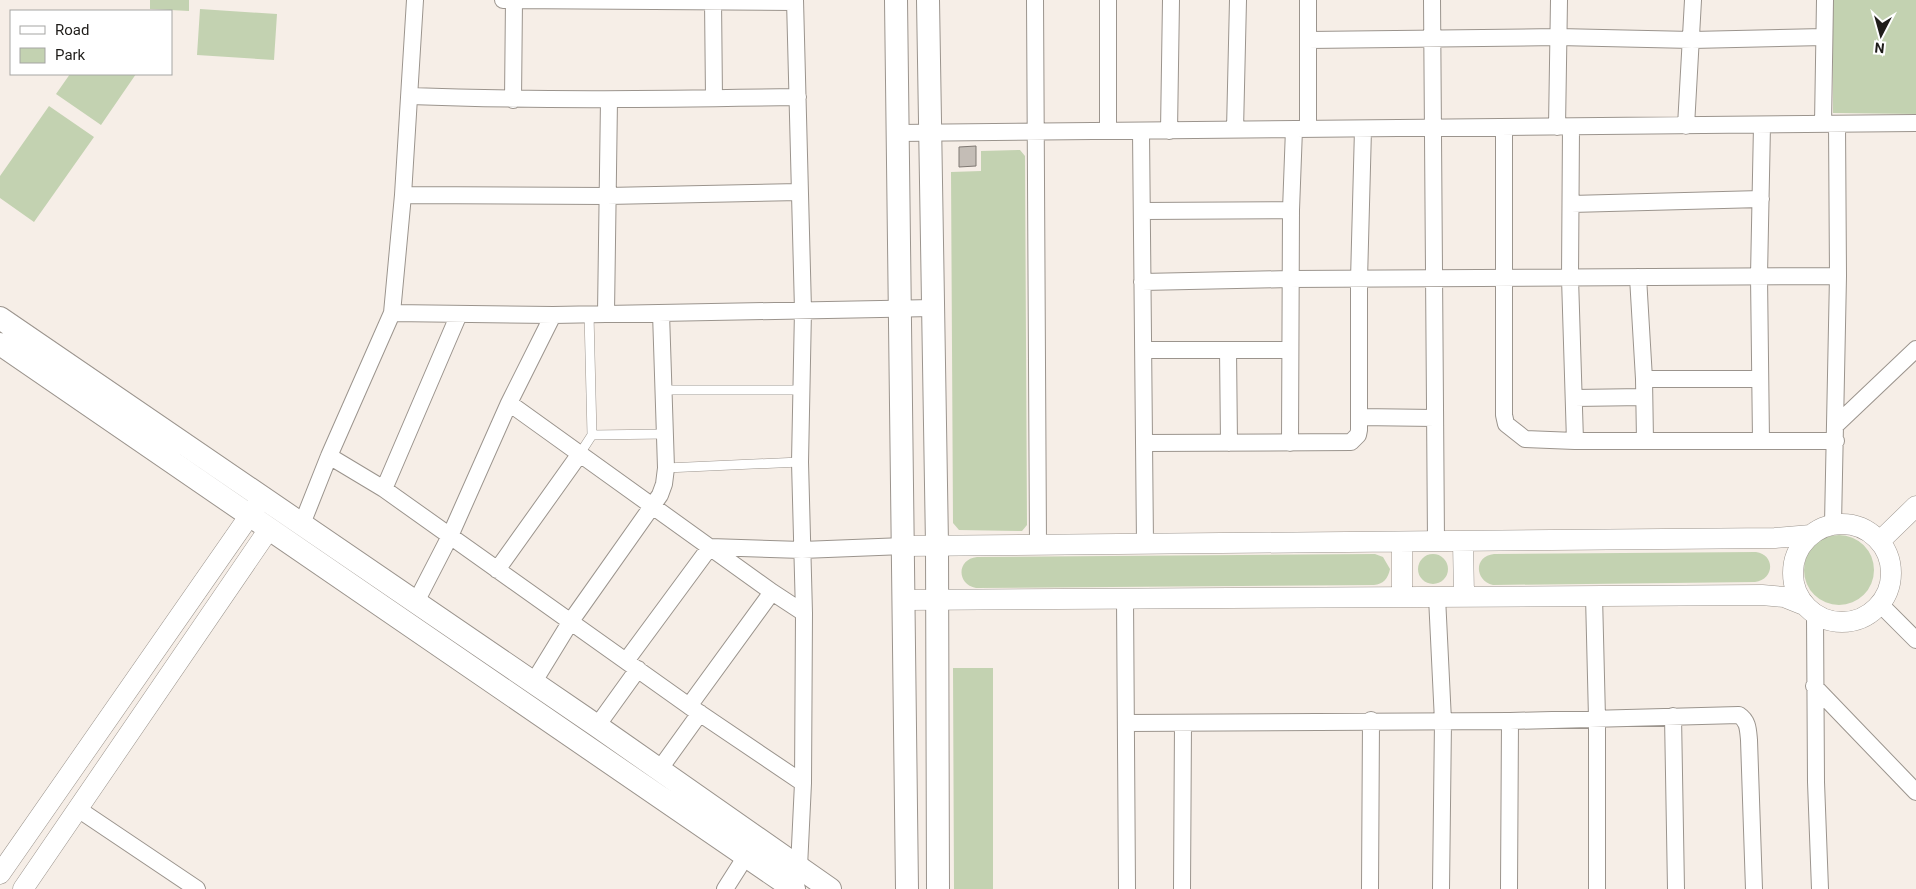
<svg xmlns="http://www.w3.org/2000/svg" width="1916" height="889" font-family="Roboto,sans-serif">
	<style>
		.green { fill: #c3d2b1 }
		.building { fill: #c4bdb6; stroke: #7f7872 }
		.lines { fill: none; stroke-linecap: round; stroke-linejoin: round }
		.service-casing { stroke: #9b948d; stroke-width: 10 }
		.minor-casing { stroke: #9b948d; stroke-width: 18 }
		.tertiary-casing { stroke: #9b948d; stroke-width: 21 }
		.secondary-casing { stroke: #9b948d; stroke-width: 24 }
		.service { stroke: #fff; stroke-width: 9 }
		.minor { stroke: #fff; stroke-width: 16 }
		.tertiary { stroke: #fff; stroke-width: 20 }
		.secondary { stroke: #fff; stroke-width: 22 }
	</style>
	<rect width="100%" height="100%" fill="#f6eee7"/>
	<!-- green -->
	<path class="green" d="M150,0H189V11L150,9Z
		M1833,0H1916V114L1833,113Z
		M200,9L277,14L274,60L197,55Z
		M70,74H136L101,125L56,94Z
		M49,106L94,137L34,222L0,198V176Z
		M1020,150L1025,156L1027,525L1022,531L959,530L953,523L951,172L981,171V151Z
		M1804 570a35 35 0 1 1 70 0a35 35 0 1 1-70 0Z
		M1756,552C1776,555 1774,580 1755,582L1493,585C1474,580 1474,556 1494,554Z
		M1418 569a15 15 0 1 1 30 0a15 15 0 1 1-30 0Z
		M1375,554L1383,557L1390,569C1388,579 1383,584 1374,585L976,588C956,584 957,559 977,557Z
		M953,668H993V889H954Z"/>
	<!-- building -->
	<path class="building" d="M976,146V166L959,167V147Z"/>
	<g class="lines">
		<defs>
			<path id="service" d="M589,314L592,435L665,434
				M664,390H801
				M579,455L592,435
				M666,468L800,462"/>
			<path id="minor" d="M503,0L795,2
				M713,0L714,98
				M795,0L803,310L800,462L804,613L803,783L799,867
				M1035,0L1038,545
				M1108,0V131
				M1308,0V129
				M1432,0L1436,542
				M1308,40L1558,37L1692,40L1824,37
				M410,96C540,101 669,99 798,97
				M513,100L514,0
				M1823,124L1825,0
				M1686,126L1693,0
				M1504,127V415L1506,424L1525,439L1575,441H1836
				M1557,127L1559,0
				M1571,127L1570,278L1575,441
				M1235,130L1238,0
				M1141,131L1145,544
				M1169,131L1171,0
				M898,133L1916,123
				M403,195L607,196L799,192
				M1571,204L1761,199
				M1142,211L1291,210
				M1638,277L1644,379L1645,441
				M1142,282L1290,279L1838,276
				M392,313L403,195L415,0
				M606,313L609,100
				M1143,350H1290
				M1228,350L1229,443
				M1644,379H1760
				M1574,398L1644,397
				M509,403L772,592L804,613
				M1359,417L1435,418
				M1836,425L1916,349
				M1761,441L1759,276L1762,125
				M1144,443L1351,442L1358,435L1359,430V280L1363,129
				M1290,443L1291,210L1294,129
				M329,456L384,489L689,706L803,783
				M384,489L459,314
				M302,524L329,456L392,313L553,315L933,308
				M1833,524L1838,276L1837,124
				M497,570L579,455
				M1594,596L1597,718V889
				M1437,597L1443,721L1441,889
				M1125,599L1127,889
				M416,602L450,536L509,403L553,315
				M1880,604L1916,640
				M1815,615L1816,782L1820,889
				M626,661L710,547L802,550L904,546
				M533,683L571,621L660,495L664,484L666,468L661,313
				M1814,686L1916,792
				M689,706L772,592
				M1673,716L1676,889
				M1126,723L1510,721L1739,715C1748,721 1748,729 1749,740L1754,889
				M597,726L638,669
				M659,770L700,713
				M78,809L197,889
				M725,889L746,856
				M1182,889L1183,723
				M1370,889L1371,720
				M1509,889L1510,721"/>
			<path id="tertiary" d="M1793 573a49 49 0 1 1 98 0a49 49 0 1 1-98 0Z
				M1880,541L1916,506
				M1463,542L1464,596
				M904,546L1775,538L1811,535
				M1402,597V542
				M904,600L1762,595L1784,597L1804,605
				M0,874L259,502
				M23,889L269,529"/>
			<path id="secondary" d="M896,0L907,889
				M928,0L937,545L938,889
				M0,318L597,726L830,889
				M0,344L794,889"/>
		</defs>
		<!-- service casing -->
		<use href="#service" class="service-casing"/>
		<!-- minor casing -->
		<use href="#minor" class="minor-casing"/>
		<!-- tertiary casing -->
		<use href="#tertiary" class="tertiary-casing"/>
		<!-- secondary casing -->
		<use href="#secondary" class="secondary-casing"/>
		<!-- service -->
		<use href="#service" class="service"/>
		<!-- minor -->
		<use href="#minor" class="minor"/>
		<!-- tertiary -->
		<use href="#tertiary" class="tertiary"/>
		<!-- secondary -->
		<use href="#secondary" class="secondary"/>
	</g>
	<!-- legend -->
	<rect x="10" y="10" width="162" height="65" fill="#ffffff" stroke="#a5a5a3"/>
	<rect x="20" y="26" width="25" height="8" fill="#ffffff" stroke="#a5a5a3"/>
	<text x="55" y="35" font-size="15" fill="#1f1d1a">Road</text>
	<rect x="20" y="48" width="25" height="15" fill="#c3d2b1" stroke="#a5a5a3"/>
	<text x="55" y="60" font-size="15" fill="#1f1d1a">Park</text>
	<!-- north arrow -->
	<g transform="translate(1881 35) rotate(186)" stroke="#ffffff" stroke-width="4" paint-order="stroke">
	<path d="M0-4L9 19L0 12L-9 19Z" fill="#1f1d1a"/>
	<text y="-8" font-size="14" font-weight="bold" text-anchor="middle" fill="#1f1d1a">N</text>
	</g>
</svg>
